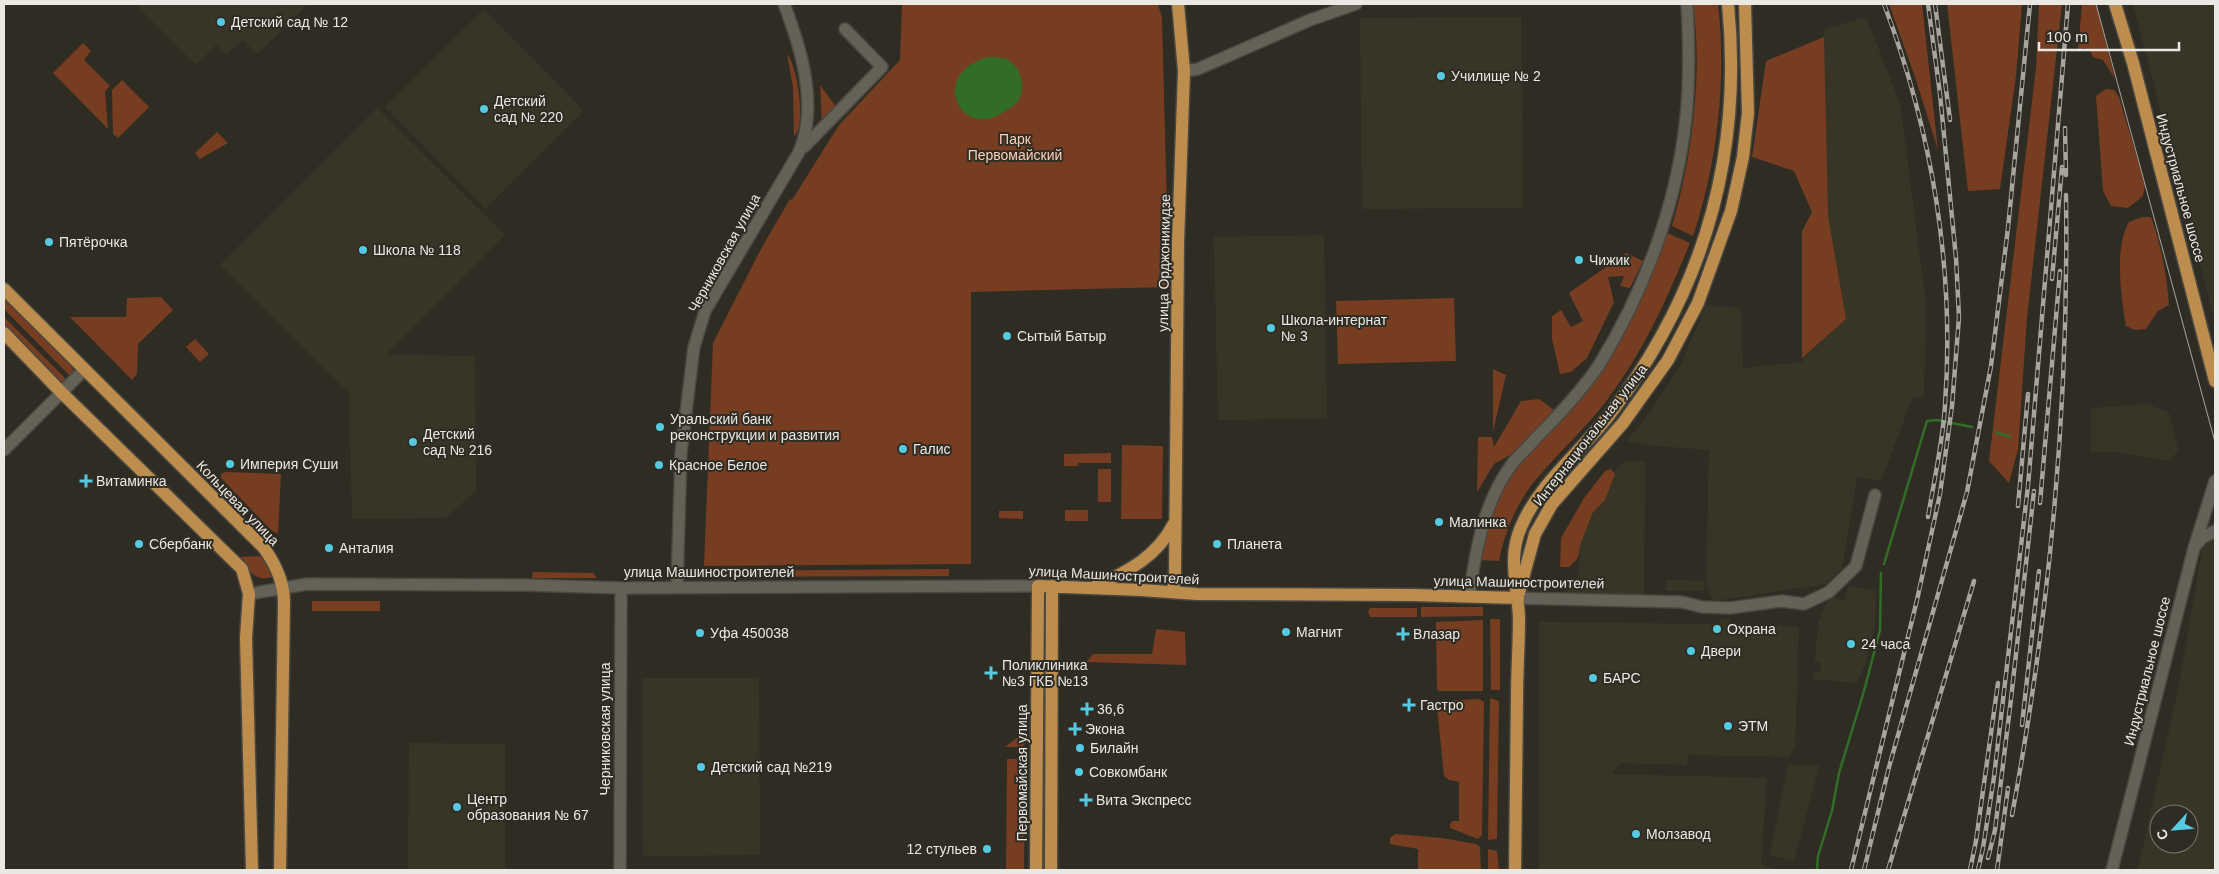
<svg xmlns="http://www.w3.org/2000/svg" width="2219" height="874" font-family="Arial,sans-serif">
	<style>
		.built { fill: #393526; fill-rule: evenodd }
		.green { fill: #763d21 }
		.water { fill: #326d28 }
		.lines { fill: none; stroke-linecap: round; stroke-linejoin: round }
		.stream { stroke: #326d28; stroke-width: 2.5 }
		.minor-casing { stroke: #4a4740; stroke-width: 14 }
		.major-casing { stroke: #4a4740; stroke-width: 15 }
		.minor { stroke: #646157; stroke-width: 11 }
		.major { stroke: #bc8d4d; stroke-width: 12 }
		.tram { stroke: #a7a59e; stroke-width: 1 }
		.rail-casing { stroke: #a7a59e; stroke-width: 4.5 }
		.rail { stroke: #2f2c24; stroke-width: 2.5; stroke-dasharray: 8; stroke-linecap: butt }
		.poi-dot { fill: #55cae0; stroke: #2f2c24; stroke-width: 2 }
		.labels { text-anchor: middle; stroke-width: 4; stroke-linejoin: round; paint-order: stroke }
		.poi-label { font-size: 14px; fill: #eae8e3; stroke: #2f2c24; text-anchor: start }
		.park-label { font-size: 14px; fill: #fed0bb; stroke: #2f2c24 }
		.street-label { font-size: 14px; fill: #eae8e3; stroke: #2f2c24 }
	</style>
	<rect width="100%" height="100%" fill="#2f2c24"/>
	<!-- built -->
	<path class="built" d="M135,4H308L257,54L243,40L227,55L216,45L196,65Z
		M2133,4H2215V321Z
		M484,9L584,111L485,209L385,107Z
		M1521,17L1523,208L1362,209L1360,18Z
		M1866,17L1900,103L1926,303L1924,396L1912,399L1881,481L1857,477L1842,568L1827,584L1714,601L1706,586L1709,450L1645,445L1627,441L1653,408L1682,362L1706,305L1741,308L1743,368L1803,362L1819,206L1810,189L1825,29Z
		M377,108L505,235L387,354L475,356L476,491L445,518L352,519L349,393L220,265Z
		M1324,235L1327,418L1218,420L1214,237Z
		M2148,404L2169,413L2178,450L2170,461L2113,452H2091V408Z
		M1625,461L1645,462L1644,596L1564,594L1577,582L1580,556L1578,546L1591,509L1612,474Z
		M2211,538L2215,539V870H2138L2179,685L2202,550ZM2159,814H2189V844H2159Z
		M1666,580L1705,581L1704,591H1666Z
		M1848,586L1876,591L1875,628L1865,665L1857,683L1814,679V672H1820L1821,663L1815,662L1818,623L1829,596L1845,601Z
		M1720,619H1730V623L1799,627L1795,746L1790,757L1688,755L1687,765L1621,763L1612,774L1767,778L1761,864L1776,870H1539V622L1720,624Z
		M642,678H759L760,855L643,856Z
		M409,743L505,744V870H408Z
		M1788,765L1819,766L1794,861L1770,855Z"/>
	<!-- green -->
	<path class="green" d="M902,4H1158L1162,18L1169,287L971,292V564L704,566L713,343L762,247L790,199L792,200L839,125L900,60Z
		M1693,4H1718C1727,79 1717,165 1693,236L1672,226C1692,159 1703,73 1693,4Z
		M1889,4H1922L1938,150L1916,80Z
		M1947,4H2022L2016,76L2000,189L1968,191Z
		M2039,4H2062L2027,318L2018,449L2009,483L1989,461L2036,68Z
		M2082,4H2096L2115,79L2103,60L2093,57L2089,49L2084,48L2078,50Z
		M1824,37L1828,216L1846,319L1802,358V231L1812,212L1794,171L1752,157L1766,61Z
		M83,43L91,51L84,60L110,86L105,91L108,129L53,73Z
		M787,54C797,64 807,127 794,136L793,87Z
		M122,80L149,107L118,138L113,134L112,90Z
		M820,85L837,108L822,125Z
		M2106,89L2114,90L2119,97L2145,185L2143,196L2128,208L2111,206L2103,191L2096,96Z
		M217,132L228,143L200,159L195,153Z
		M2142,217H2151C2161,245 2167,275 2169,305L2158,311L2146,329L2135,330L2126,326C2121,297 2114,247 2129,222Z
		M1667,233L1690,243C1666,301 1645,349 1607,400C1587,427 1561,450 1539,476C1518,499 1505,531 1499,561L1479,560L1481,541L1503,485L1525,456L1562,417L1645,285Z
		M1626,253L1643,261L1630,288L1620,286L1624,276L1608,277L1614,302L1587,358L1571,372L1560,374L1552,339V316L1561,310L1571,327L1583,321L1569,293Z
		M161,297L173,310L138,344L137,374L132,380L70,317H126L127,298Z
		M4,298L72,367L75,374L72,378L4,309Z
		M1454,298L1456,361L1338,364L1336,301Z
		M4,317L68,381L60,382L4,325Z
		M195,339L209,354L200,362L186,347Z
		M1493,369L1506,375L1493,432Z
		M1539,399L1554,410L1550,420L1538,432L1530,434L1514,453L1494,464L1477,492L1478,437H1492L1494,447L1521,401Z
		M1122,445L1163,446L1162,519H1121Z
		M1111,453V463H1078V466H1064V454Z
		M1098,469H1111V502H1098Z
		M1611,469L1615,474L1605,500L1593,512L1580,545L1578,558L1569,567H1560L1561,538L1584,498L1605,471Z
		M225,472L281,474L278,534L271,530L221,478V474Z
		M1065,510H1088V521H1065Z
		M999,511H1023V519L999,518Z
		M263,556L272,571V577C256,583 246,568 237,557Z
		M949,569V576L692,577V571Z
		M533,572L593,573L597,578H532Z
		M312,601H380V611H312Z
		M1421,607H1483V616L1421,617Z
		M1370,608H1417V617H1370L1368,612Z
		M1490,619H1500V690H1491Z
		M1483,620V691H1439L1437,689L1436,622Z
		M1156,629L1185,632L1186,665L1086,662L1093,654H1152Z
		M1490,698L1499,701L1497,839L1488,840Z
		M1479,699L1484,702L1482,835L1478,839L1450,828V824L1453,821H1459V782L1449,780L1444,776L1437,707L1438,702L1441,701Z
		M1027,730L1026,742L1022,747H1005Z
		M1007,759H1021L1025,764L1024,870H1006Z
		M1395,834L1442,838L1476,844L1480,847L1481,870H1418V849L1390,844V838Z
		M1488,849L1497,851L1499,870H1488Z"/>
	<!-- water -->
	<path class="water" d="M989,57C996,57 1005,57 1011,62C1022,70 1025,88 1019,99C1016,105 1010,108 1005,111C961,144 927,72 989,57Z"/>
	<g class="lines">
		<!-- stream -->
		<path class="stream" d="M1996,432L2010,437
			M1884,564L1927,421L1937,420L1972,427
			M1817,870L1818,856L1832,811L1839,773L1864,691L1880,630L1881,573"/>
		<defs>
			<path id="minor" d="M1184,71L1198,69L1310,20L1356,4
				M804,147L882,67L845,29
				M4,450L84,370
				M2197,544L2202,538L2215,531
				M677,586L681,453L694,347L705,311L799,152C819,106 801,48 784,4
				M249,594L307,584L524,585L621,588L1038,586
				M1469,596C1476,550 1483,503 1512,464C1519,455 1528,448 1535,439C1558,416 1581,392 1599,365C1645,290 1677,204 1686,117C1690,79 1689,41 1687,4
				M1518,598L1682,602L1702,607L1730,608L1782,601L1804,604L1829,592L1856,566L1875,495
				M620,870L621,588
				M2112,870L2194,548L2215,481"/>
			<path id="major" d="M2115,4L2133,63L2215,381
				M4,289L264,548C276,565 284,582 284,602L280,870
				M4,333L62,393L242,569L249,594L246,638L252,870
				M1097,585C1128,572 1157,556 1173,525
				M1173,592L1175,573L1178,243L1184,71L1178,4
				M1519,593L1535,534L1552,504L1623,423L1668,360L1698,303L1731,211L1743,157L1748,113L1745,4
				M1036,870L1038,586L1141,590L1197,594L1412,595L1518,598
				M1051,870L1052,586
				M1515,870C1516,813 1516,755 1517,698C1517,671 1519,645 1519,619C1518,586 1507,559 1521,527C1540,482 1581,452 1610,414C1703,293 1743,155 1728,4"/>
		</defs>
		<!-- minor casing -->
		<use href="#minor" class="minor-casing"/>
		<!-- major casing -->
		<use href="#major" class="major-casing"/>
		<!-- minor -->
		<use href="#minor" class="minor"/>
		<!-- major -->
		<use href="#major" class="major"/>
		<!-- tram -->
		<path class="tram" d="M2096,4L2215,442"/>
		<defs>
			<path id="rail" d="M1884,4C1932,131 1955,268 1945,405C1943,442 1934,480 1928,517
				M1935,4L1950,120
				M2065,128L2066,175
				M2052,279L2062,167
				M2040,503L2060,271
				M2018,506L2028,394
				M2022,725L2039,571
				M2012,815C2050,611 2069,402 2066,195
				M1988,858L1995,830L2011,699L2034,491
				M1851,870L1917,600L1940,494L1952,406L1959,317L1956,258L1940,94L1928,4
				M1864,870L1889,767L1967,492L1991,366L2008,228L2030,4
				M1888,870L1974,581
				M1970,870L1976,841L1998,683
				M1978,870L1983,848L1994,777L2028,486L2068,4
				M1997,870L2008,788"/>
		</defs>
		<!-- rail casing -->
		<use href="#rail" class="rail-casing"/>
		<!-- rail -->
		<use href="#rail" class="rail"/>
	</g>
	<!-- markers -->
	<g class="poi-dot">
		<circle cx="221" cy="22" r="5"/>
		<circle cx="1441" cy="76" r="5"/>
		<circle cx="484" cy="109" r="5"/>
		<circle cx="49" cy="242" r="5"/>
		<circle cx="363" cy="250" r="5"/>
		<circle cx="1579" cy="260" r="5"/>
		<circle cx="1271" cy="328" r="5"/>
		<circle cx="1007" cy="336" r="5"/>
		<circle cx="660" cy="427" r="5"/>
		<circle cx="413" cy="442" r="5"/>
		<circle cx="903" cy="449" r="5"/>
		<circle cx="230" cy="464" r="5"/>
		<circle cx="659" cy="465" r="5"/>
		<path d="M83.5 473.5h5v5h5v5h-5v5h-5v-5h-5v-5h5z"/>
		<circle cx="1439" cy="522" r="5"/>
		<circle cx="139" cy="544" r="5"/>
		<circle cx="1217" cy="544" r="5"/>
		<circle cx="329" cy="548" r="5"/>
		<circle cx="1717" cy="629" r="5"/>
		<circle cx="1286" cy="632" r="5"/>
		<circle cx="700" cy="633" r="5"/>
		<path d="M1400.5 626.5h5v5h5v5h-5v5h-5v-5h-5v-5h5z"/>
		<circle cx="1851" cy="644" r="5"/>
		<circle cx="1691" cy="651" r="5"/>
		<path d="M988.5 665.5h5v5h5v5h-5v5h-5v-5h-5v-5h5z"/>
		<circle cx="1593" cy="678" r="5"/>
		<path d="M1406.5 697.5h5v5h5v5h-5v5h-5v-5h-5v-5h5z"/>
		<path d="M1084.5 701.5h5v5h5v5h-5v5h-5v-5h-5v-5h5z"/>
		<circle cx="1728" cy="726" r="5"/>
		<path d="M1072.5 721.5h5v5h5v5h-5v5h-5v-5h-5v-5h5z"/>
		<circle cx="1080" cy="748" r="5"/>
		<circle cx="701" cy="767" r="5"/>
		<circle cx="1079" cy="772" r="5"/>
		<path d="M1083.5 792.5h5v5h5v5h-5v5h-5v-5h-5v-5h5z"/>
		<circle cx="457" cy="807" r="5"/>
		<circle cx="1636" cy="834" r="5"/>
		<circle cx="987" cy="849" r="5"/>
	</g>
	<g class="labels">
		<!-- poi labels -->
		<g class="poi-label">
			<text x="231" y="27">Детский сад № 12</text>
			<text x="1451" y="81">Училище № 2</text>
			<text x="494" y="106">Детский<tspan x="494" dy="16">сад № 220</tspan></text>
			<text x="59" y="247">Пятёрочка</text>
			<text x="373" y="255">Школа № 118</text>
			<text x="1589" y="265">Чижик</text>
			<text x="1281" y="325">Школа-интернат<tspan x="1281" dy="16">№ 3</tspan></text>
			<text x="1017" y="341">Сытый Батыр</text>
			<text x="670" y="424">Уральский банк<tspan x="670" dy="16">реконструкции и развития</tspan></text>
			<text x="423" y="439">Детский<tspan x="423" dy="16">сад № 216</tspan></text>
			<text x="913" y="454">Галис</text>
			<text x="240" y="469">Империя Суши</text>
			<text x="669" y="470">Красное Белое</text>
			<text x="96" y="486">Витаминка</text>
			<text x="1449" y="527">Малинка</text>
			<text x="149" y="549">Сбербанк</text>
			<text x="1227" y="549">Планета</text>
			<text x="339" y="553">Анталия</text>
			<text x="1727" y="634">Охрана</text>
			<text x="1296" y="637">Магнит</text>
			<text x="710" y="638">Уфа 450038</text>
			<text x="1413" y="639">Влазар</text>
			<text x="1861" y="649">24 часа</text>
			<text x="1701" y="656">Двери</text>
			<text x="1002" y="670">Поликлиника<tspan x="1002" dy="16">№3 ГКБ №13</tspan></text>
			<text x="1603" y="683">БАРС</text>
			<text x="1420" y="710">Гастро</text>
			<text x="1097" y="714">36,6</text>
			<text x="1738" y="731">ЭТМ</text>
			<text x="1085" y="734">Экона</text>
			<text x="1090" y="753">Билайн</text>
			<text x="711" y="772">Детский сад №219</text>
			<text x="1089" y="777">Совкомбанк</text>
			<text x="467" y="804">Центр<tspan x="467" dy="16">образования № 67</tspan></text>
			<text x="1096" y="805">Вита Экспресс</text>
			<text x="1646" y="839">Молзавод</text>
			<text x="977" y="854" text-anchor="end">12 стульев</text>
		</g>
		<!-- park labels -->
		<g class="park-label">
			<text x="1015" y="144">Парк<tspan x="1015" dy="16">Первомайский</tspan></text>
		</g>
		<!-- street labels -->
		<g class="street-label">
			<text transform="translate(2181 188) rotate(75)" y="5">Индустриальное шоссе</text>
			<text transform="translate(724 253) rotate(-61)" y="5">Черниковская улица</text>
			<text transform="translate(1164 263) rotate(-89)" y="5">улица Орджоникидзе</text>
			<text transform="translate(1590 435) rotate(-52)" y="5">Интернациональная улица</text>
			<text transform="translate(238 503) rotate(46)" y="5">Кольцевая улица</text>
			<text x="709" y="577">улица Машиностроителей</text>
			<text transform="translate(1114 575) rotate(3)" y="5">улица Машиностроителей</text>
			<text transform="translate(1519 582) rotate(1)" y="5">улица Машиностроителей</text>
			<text transform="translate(2147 671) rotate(-76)" y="5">Индустриальное шоссе</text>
			<text transform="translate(605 729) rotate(-90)" y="5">Черниковская улица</text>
			<text transform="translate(1022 773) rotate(-90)" y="5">Первомайская улица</text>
		</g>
	</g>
	<!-- border -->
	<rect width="2219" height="874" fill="none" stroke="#eae8e3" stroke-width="10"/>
	<!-- north arrow -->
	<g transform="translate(2174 829) rotate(244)"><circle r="24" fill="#2f2c24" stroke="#7a7770"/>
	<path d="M0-4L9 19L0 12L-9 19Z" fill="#55cae0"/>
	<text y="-8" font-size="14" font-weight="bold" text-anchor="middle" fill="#eae8e3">С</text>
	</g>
	<!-- scale -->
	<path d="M2039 42v8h140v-8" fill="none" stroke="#eae8e3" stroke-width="2.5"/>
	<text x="2046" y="42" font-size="15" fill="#eae8e3" stroke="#2f2c24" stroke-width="4" paint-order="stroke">100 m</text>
</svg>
